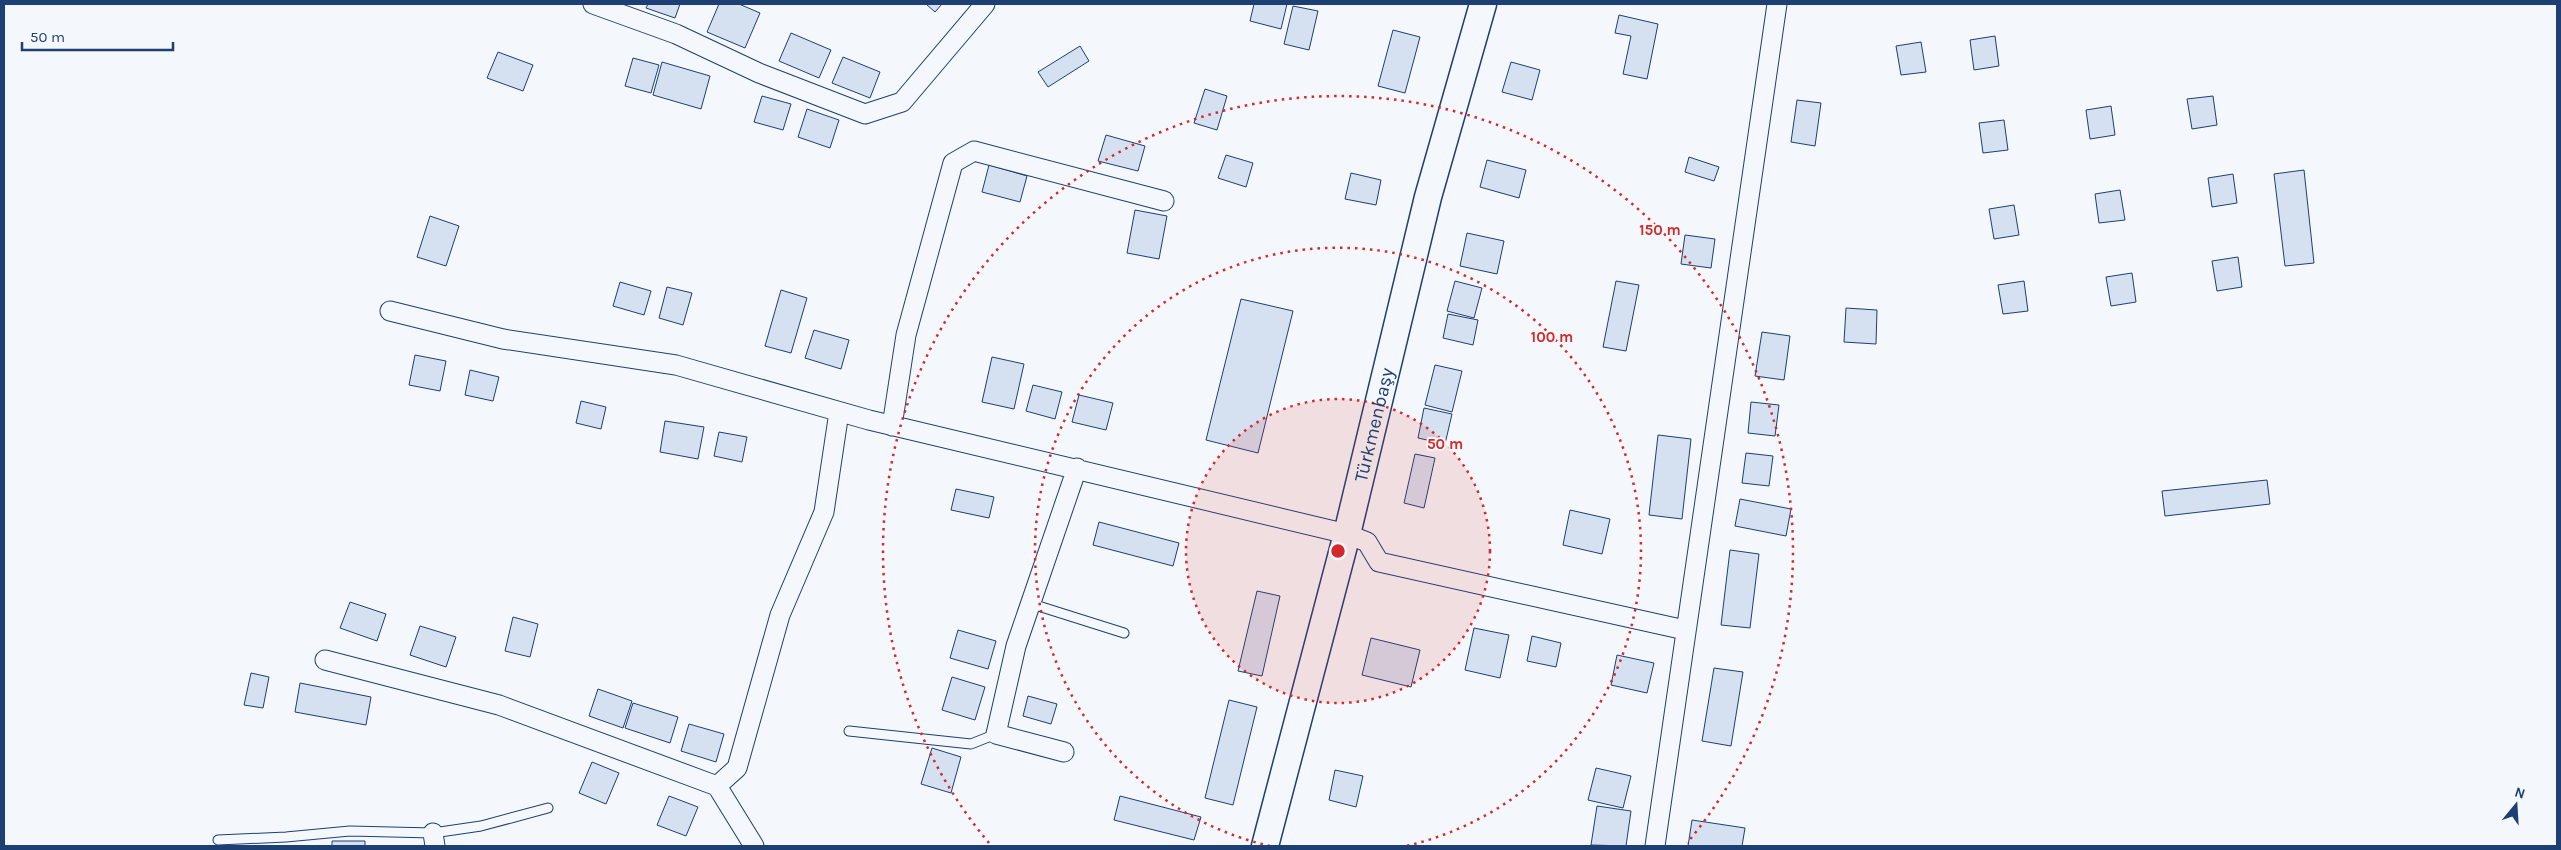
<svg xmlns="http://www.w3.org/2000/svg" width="2561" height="850" font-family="Karla,sans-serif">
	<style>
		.building { fill: #d5e0f0; stroke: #1d3f73 }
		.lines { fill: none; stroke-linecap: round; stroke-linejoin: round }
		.lane-casing { stroke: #1d3f73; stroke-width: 11 }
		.street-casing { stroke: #1d3f73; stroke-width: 21 }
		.secondary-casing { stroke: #1d3f73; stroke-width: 29 }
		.lane { stroke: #f4f7fb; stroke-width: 9 }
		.street { stroke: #f4f7fb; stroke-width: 19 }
		.secondary { stroke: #f4f7fb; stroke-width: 26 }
		.ring { fill: none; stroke: #d62828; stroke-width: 2.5; stroke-dasharray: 2.5 5 }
		.labels { text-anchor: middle; stroke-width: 4; stroke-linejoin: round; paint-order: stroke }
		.street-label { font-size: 19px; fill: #1d3f73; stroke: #f4f7fb }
		.centre { fill: #d62828; stroke: #f4f7fb; stroke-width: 2.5 }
		.ring-label { font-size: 15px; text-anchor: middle; font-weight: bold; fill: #d62828; stroke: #f4f7fb; stroke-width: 4; stroke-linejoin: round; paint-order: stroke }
	</style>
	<rect width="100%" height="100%" fill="#f4f7fb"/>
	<!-- building -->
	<path class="building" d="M648,4H680L675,18L646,8Z
		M719,4H739L760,13L745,48L707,32Z
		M926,4H942L935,12Z
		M1254,4H1287L1281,29L1250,21Z
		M1293,6L1318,11L1309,50L1284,44Z
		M1619,15L1658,24L1647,79L1623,74L1631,36L1615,33Z
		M1393,30L1420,37L1405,93L1378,86Z
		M791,33L831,50L819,78L779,61Z
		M1995,36L1999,66L1974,70L1970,40Z
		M1921,42L1926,72L1901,75L1896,46Z
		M1080,46L1089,61L1048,87L1038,72Z
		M498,52L533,65L523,91L487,78Z
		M843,57L880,72L870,98L832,83Z
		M633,58L659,65L651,93L625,86Z
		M662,62L710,76L701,109L653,95Z
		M1511,62L1540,70L1532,100L1502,92Z
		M1205,89L1227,96L1217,130L1194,123Z
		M762,96L791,104L783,130L754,122Z
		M2213,96L2217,125L2192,129L2187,99Z
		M1797,100L1821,103L1815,146L1791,142Z
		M2111,106L2115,135L2090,139L2086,110Z
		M807,109L839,120L830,148L798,137Z
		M2004,120L2008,150L1983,153L1979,123Z
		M1106,135L1145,146L1138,171L1098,161Z
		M1226,155L1253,163L1246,187L1218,178Z
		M1689,157L1719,167L1714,181L1685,172Z
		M1487,160L1526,170L1519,198L1480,187Z
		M989,165L1027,176L1020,202L982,192Z
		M2304,170L2314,263L2285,266L2274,174Z
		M1351,173L1381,180L1376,205L1345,199Z
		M2233,174L2237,203L2212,207L2208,178Z
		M2120,190L2125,220L2099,223L2095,194Z
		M2014,205L2019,235L1994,239L1989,209Z
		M1135,210L1167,216L1159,259L1127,253Z
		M430,216L459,226L446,266L417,257Z
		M1467,233L1504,241L1497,274L1460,266Z
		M1685,235L1715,239L1711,268L1681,264Z
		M2238,257L2242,287L2217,291L2212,261Z
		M2132,273L2136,302L2111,306L2106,277Z
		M1455,281L1482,288L1474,318L1447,311Z
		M1616,281L1639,285L1626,351L1603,347Z
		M2024,281L2028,311L2003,314L1998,285Z
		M620,282L651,291L644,315L613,306Z
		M667,287L692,293L683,325L659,318Z
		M781,290L807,298L791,353L765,346Z
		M1241,299L1293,311L1258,453L1206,440Z
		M1846,308L1877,310L1876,344L1844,342Z
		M1448,314L1478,320L1473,345L1443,338Z
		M814,330L849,340L841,369L805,358Z
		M1762,332L1790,336L1784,380L1755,376Z
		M415,355L446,361L440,391L409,385Z
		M992,357L1024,364L1014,409L982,402Z
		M1435,365L1462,371L1452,412L1425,405Z
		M470,370L499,377L493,401L465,395Z
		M1033,385L1062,392L1055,419L1026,411Z
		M1079,395L1113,403L1106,430L1072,422Z
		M581,401L606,407L601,429L576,423Z
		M1751,402L1779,405L1775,436L1748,433Z
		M1424,408L1452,414L1445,444L1418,438Z
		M665,421L704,427L698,459L660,452Z
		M719,432L747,437L742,462L714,456Z
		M1658,435L1691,439L1682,519L1649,515Z
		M1746,453L1773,456L1769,486L1742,483Z
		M1415,454L1435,458L1424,508L1404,503Z
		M2267,480L2270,504L2165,516L2162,491Z
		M956,489L994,497L989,518L951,510Z
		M1740,499L1791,509L1786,536L1735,526Z
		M1570,510L1610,519L1602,554L1563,545Z
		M1099,522L1179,543L1173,566L1093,545Z
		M1730,550L1759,554L1750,628L1721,625Z
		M1257,591L1280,596L1262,676L1238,671Z
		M350,602L386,614L377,641L340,628Z
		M513,617L538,624L530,657L505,651Z
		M420,626L456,637L446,667L410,655Z
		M1474,628L1509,635L1500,678L1465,670Z
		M958,630L996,641L988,669L950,658Z
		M1532,636L1561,643L1556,667L1527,661Z
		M1371,638L1420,650L1411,687L1362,675Z
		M1617,655L1654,663L1647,693L1611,685Z
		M1714,668L1743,672L1731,746L1702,741Z
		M251,673L269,677L263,708L244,705Z
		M952,677L985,687L975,720L942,710Z
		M300,683L371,697L366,725L295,712Z
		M598,689L632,701L623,728L589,716Z
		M1028,696L1057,704L1051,724L1023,716Z
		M1229,700L1257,707L1233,805L1205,798Z
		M633,703L678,717L670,743L625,728Z
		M689,724L724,734L716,762L681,751Z
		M932,748L961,757L951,793L921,784Z
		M592,762L619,773L606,804L579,793Z
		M1596,768L1631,776L1623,808L1588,800Z
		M1335,770L1363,776L1356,807L1329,800Z
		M669,796L698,807L686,836L657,825Z
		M1120,796L1201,817L1194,840L1114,820Z
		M1597,806L1631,811L1626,846L1591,845Z
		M1692,820L1745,828L1742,846H1688Z
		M332,841H365V846H332Z"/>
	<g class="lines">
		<defs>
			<path id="lane" d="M1032,604L1124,633
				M849,731L971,744L996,734
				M218,840L286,837L350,831L433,833L481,826L548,808"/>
			<path id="street" d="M593,4L676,34L759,73L865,114L902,102L985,4
				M390,311L503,339L676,365L869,420L1347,534L1367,542L1379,562L1685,630
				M892,426L906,335L953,163L974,151L1164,201
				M325,660L499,705L717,786L737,768L780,615L824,512L839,412
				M1064,752L996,734L1016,646L1077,468
				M717,786L754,846
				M433,833L435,846
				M1655,846L1777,4"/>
			<g id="secondary">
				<path id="s1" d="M1265,846L1347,534L1428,197L1483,4"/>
			</g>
		</defs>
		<!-- lane casing -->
		<use href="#lane" class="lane-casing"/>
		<!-- street casing -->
		<use href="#street" class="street-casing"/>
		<!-- secondary casing -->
		<use href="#secondary" class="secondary-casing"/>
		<!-- lane -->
		<use href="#lane" class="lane"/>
		<!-- street -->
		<use href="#street" class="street"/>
		<!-- secondary -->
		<use href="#secondary" class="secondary"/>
	</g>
	<!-- distance rings -->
	<circle cx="1338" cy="551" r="152" fill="#d62828" fill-opacity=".12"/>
	<g class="ring">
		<circle cx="1338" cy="551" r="152"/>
		<path d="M1270 846A303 303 0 1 1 1406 846"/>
		<path d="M989 843A455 455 0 1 1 1687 843"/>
	</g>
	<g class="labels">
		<!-- street labels -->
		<g class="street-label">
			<text dy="7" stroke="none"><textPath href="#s1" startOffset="435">Türkmenbaşy</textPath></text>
		</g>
	</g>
	<circle cx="1338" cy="551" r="8" class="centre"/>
	<g class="ring-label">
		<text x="1660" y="235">150 m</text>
		<text x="1552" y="342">100 m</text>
		<text x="1445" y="449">50 m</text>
	</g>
	<!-- border -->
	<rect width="2561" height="850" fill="none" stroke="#1d3f73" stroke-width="10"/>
	<!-- north arrow -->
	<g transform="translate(2516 805) rotate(18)" stroke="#f4f7fb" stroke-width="4" paint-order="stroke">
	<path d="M0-4L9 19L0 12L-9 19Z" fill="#1d3f73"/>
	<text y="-8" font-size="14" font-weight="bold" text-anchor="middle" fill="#1d3f73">N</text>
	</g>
	<!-- scale -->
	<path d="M22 42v8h151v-8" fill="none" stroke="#1d3f73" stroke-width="2.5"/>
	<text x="30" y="42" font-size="15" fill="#1d3f73" stroke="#f4f7fb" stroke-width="4" paint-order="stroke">50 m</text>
</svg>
